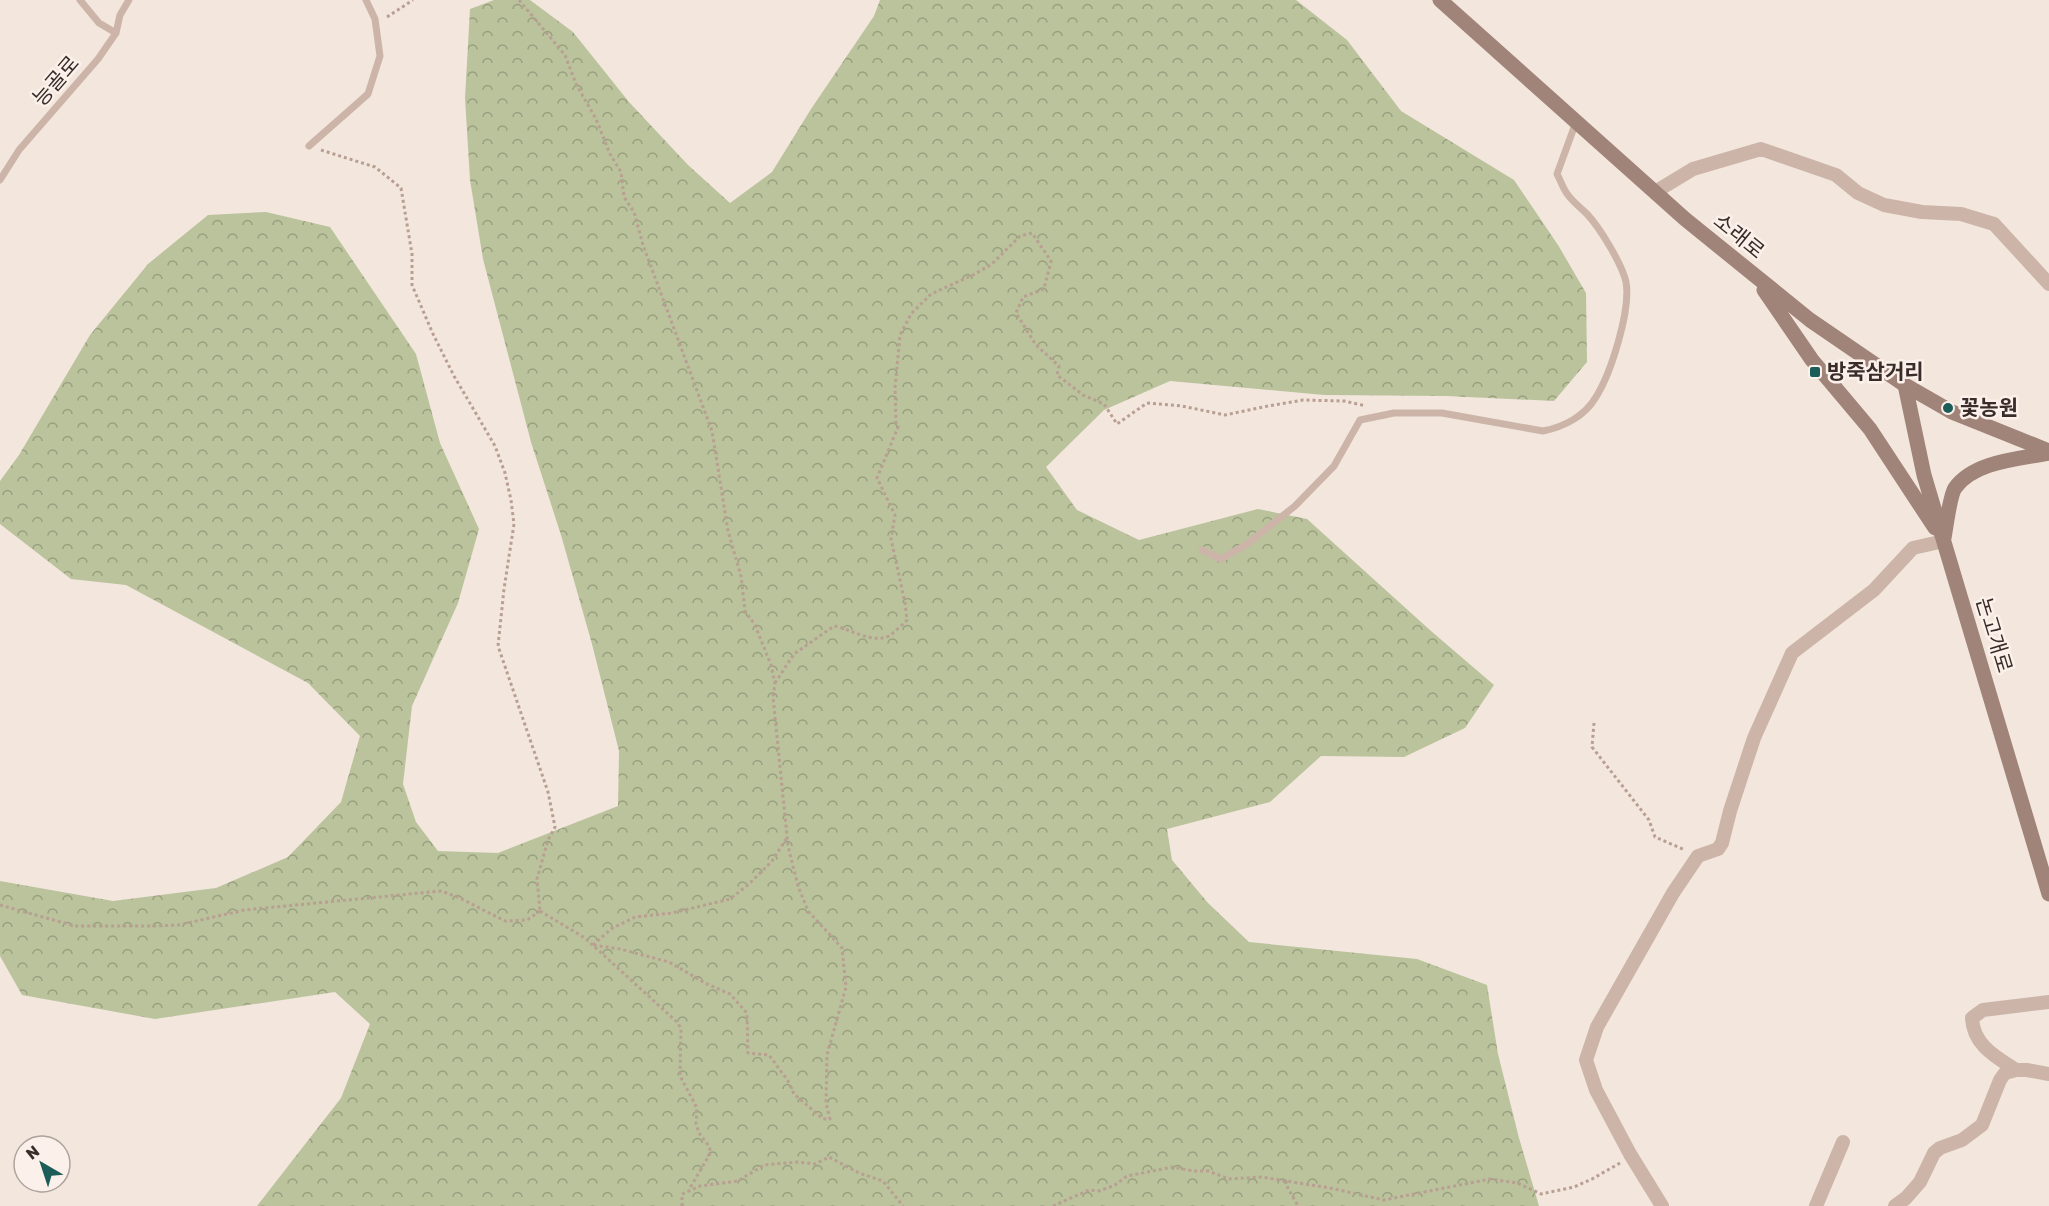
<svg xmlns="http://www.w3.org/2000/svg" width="2049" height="1206" font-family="Rubik,'Noto Sans KR',sans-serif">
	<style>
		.forest { fill: url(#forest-crowns) }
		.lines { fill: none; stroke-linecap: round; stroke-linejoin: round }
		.path { stroke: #b89f92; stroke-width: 3; stroke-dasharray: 3 3; stroke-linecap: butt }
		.service { stroke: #ccb5a8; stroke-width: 7 }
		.minor { stroke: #ccb5a8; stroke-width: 14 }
		.secondary { stroke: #a08379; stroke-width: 15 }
		.poi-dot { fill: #1c5c59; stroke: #fbf1ea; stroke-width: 2 }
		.labels { text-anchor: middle; stroke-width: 5; stroke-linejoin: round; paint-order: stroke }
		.street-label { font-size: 21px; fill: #392c29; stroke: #fbf1ea }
		.poi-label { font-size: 21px; font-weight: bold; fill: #392c29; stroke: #fbf1ea; text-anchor: start }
	</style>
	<defs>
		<pattern id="forest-crowns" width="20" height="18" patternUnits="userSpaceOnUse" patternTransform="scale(1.5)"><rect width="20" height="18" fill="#bac39c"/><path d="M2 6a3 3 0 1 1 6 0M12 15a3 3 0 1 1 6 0" fill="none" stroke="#989f7f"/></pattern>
	</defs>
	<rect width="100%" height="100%" fill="#f3e6dd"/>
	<!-- forest -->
	<path class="forest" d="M494,0H530L573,32L629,102L688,165L730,203L772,172L811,109L874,16L880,0H1296L1347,40L1401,111L1514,180L1558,245L1586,293L1587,362L1554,401L1446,396L1324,395L1170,381L1104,410L1046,467L1077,510L1139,540L1258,509L1307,519L1431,631L1494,685L1465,728L1404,757L1321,756L1270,802L1167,829L1172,860L1208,903L1249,942L1417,959L1487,985L1498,1054L1519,1138L1539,1206H257L341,1098L370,1024L335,992L155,1019L22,995L0,956V881L113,901L216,888L288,857L341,802L360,736L308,683L126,585L71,579L0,524V481L19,455L90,335L148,264L208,215L266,212L330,227L416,354L440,443L479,529L458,603L412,706L403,784L416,822L438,851L498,853L618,806L619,751L592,644L561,535L531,442L483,259L470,180L465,98L470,9Z"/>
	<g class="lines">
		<!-- path -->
		<path class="path" d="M519,0L565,55L576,84L596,119L610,154L621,172L624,197L634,212L643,245L712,431L728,531L741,576L745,611L755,625L771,665L775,684L773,697L788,846L798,886L808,911L842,948L846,987L827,1055L826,1103L830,1119H823L794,1094L788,1081L769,1055L748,1053L747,1013L730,994L707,984L669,962L620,949L593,945
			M387,17L413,0
			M321,150L375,167L401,188L412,254V285L433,334L454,376L495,446L505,473L511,500L514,524L504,589L498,646L548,792L555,827L548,840L537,879L540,911
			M775,683L794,654L834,626C851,629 872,644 889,636C895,632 902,625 907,620L905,603L891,539L895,515L877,478L898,427L896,425L895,388L900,335L911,314L931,294L973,275L992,264L1020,236L1032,233L1051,261L1044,289L1023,297L1016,313L1036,345L1059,366L1057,375L1083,395L1104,404L1117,424L1147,403L1182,406L1225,415L1268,406L1303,400L1344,401L1366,406
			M1594,723L1592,747L1649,820L1655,837L1685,850
			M0,905L75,926H153L179,925L244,910L441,891L460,898L505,921L527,920L540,911
			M540,911L585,938L678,1023L681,1029L680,1076L697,1108L696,1124L699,1133L708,1145L711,1152L690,1188
			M593,945L611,929L635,917L672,913L730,899L749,884L772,861L786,839
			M1284,1181L1298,1206
			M682,1206V1194L700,1186L738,1181L764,1165L798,1162L815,1164L829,1157L859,1173L883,1181L903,1206
			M1053,1206L1089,1190L1099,1191L1115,1185L1127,1176L1173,1167L1193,1171H1208L1229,1179L1261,1177L1330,1188L1384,1200L1490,1179L1517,1183L1541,1194L1574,1187L1592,1179L1620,1163"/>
		<!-- service -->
		<path class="service" d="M80,0L99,23L116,33
			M309,146L368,94L380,56L375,19L366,0
			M0,180L19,150L98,59L116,33L120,15L129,0
			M1202,550L1221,559L1247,544L1295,506L1334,466L1360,420L1394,413H1442L1543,431C1564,427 1585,416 1596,397C1611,373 1631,310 1626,282C1622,264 1600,228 1587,214C1581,208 1573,202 1568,195C1563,189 1561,181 1557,174L1576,122"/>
		<!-- minor -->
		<path class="minor" d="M1655,192L1693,169L1761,149L1836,175L1858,193L1884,205L1922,212L1961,214L1994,224L2049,284
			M2016,1070C1996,1057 1973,1045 1972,1018L1983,1010L2049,1002
			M1662,1206L1630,1154L1596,1090L1586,1060L1597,1027L1673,893L1698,856L1718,849L1722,843L1730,811L1754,738L1792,653L1874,590L1913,548L1944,541
			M1816,1206L1843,1142
			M1895,1206L1906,1198L1920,1182L1934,1153L1940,1148L1962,1140L1982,1125L2000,1080L2005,1073L2016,1070H2027L2049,1074"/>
		<!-- secondary -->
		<path class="secondary" d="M1440,0L1685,219L1810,320L1905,385L1952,412L2049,451
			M1764,290L1812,360L1870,429L1935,528
			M1905,385L1924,475L2049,894
			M1944,538C1946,527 1950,495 1955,488C1974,461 2020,459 2049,453"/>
	</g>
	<!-- markers -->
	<g class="poi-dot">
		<rect x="1809" y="366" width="12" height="12" rx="3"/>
		<circle cx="1948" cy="408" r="6"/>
	</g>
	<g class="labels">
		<!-- street labels -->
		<g class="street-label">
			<text transform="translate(56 81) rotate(-49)" y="7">능골로</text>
			<text transform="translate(1739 236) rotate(39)" y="7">소래로</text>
			<text transform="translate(1994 635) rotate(73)" y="7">논고개로</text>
		</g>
		<!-- poi labels -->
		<g class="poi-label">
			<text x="1827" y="379">방죽삼거리</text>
			<text x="1960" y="415">꽃농원</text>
		</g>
	</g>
	<!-- north arrow -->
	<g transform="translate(42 1164) rotate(321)"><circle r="28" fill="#fbf1ea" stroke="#ada29d" stroke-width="1.5"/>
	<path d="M0-4.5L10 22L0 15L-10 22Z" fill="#1c5c59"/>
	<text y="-9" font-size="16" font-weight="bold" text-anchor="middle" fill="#392c29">N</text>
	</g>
</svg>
